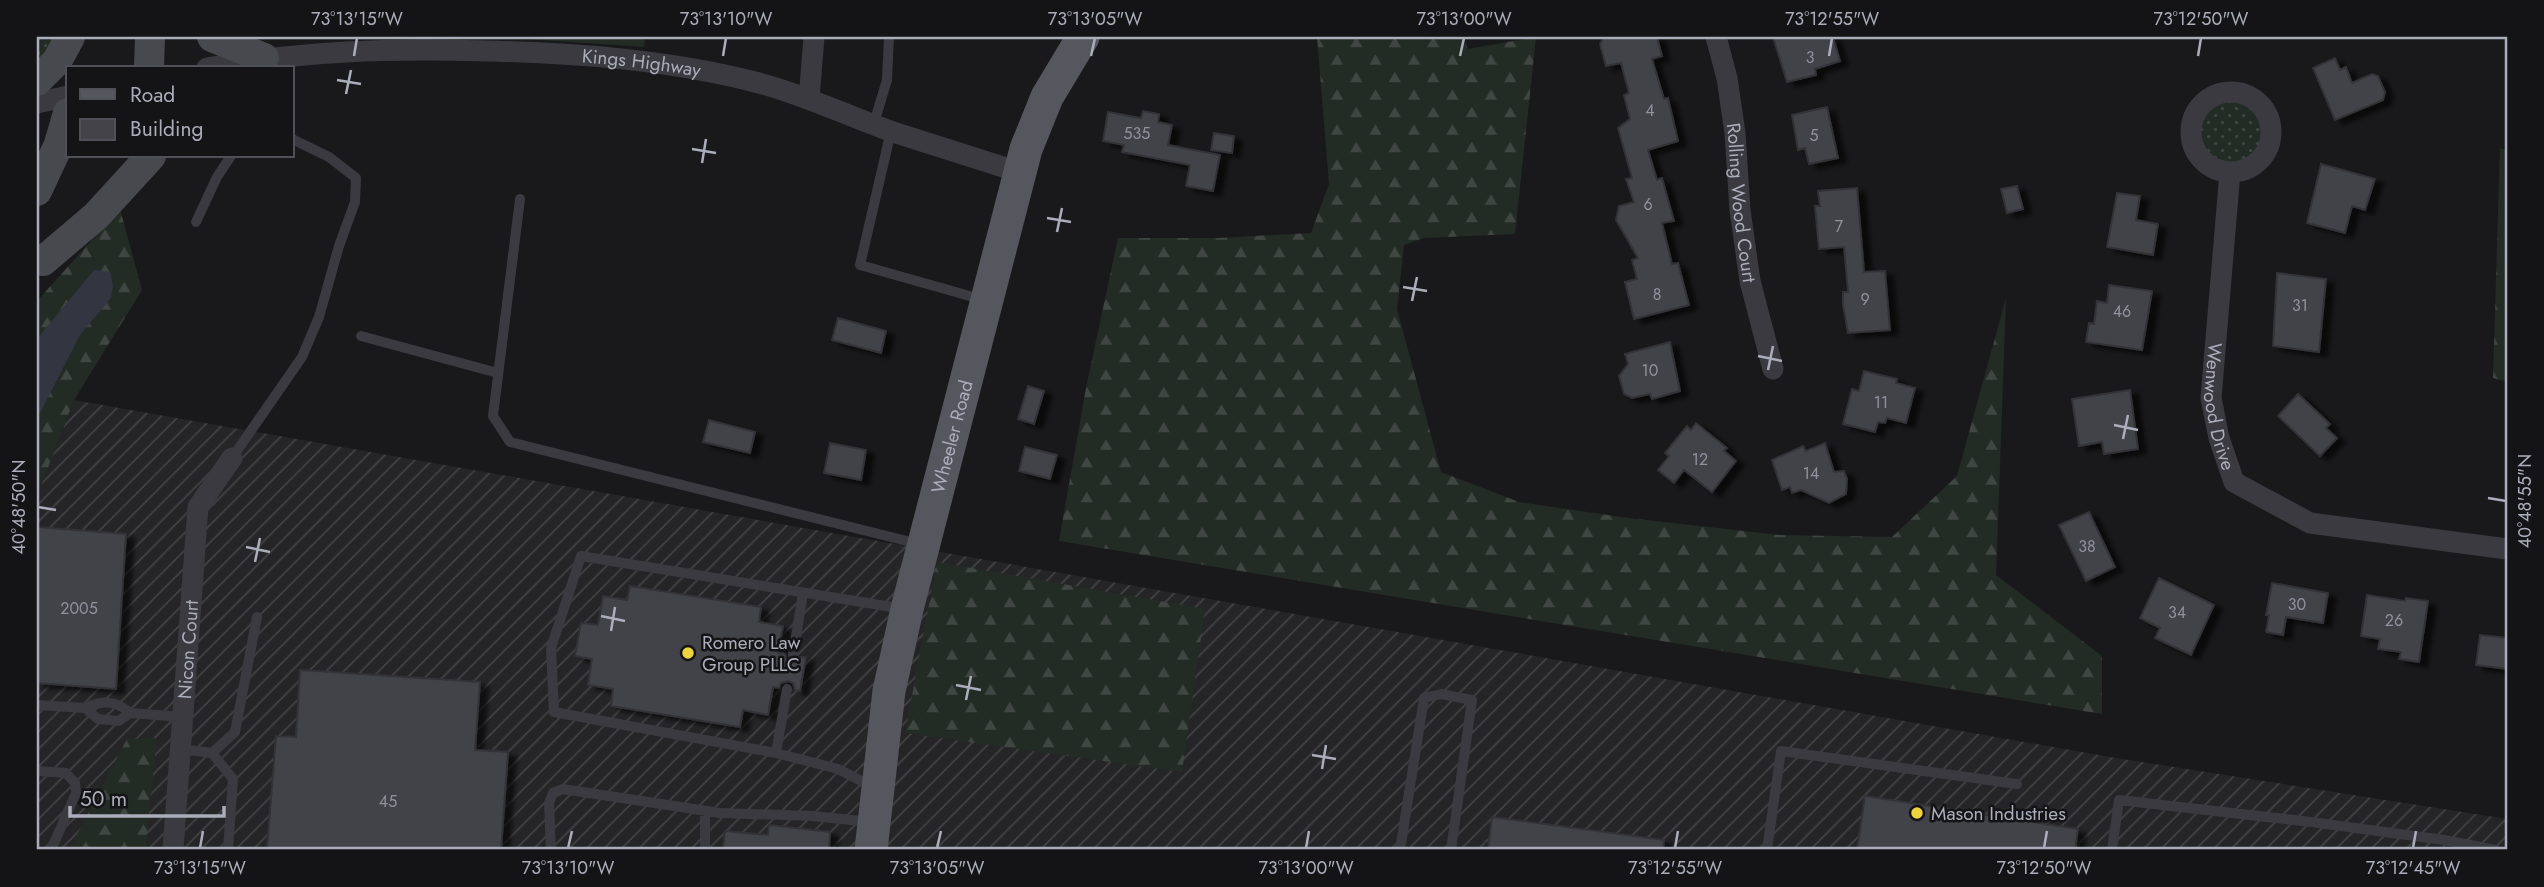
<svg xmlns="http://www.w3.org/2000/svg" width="2544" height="887" font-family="Jost,sans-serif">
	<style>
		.industrial { fill: url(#industrial-furrows) }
		.grass { fill: url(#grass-dots) }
		.forest { fill: url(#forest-firs) }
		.park { fill: #232b25 }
		.water { fill: #313640 }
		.building { fill: #434348; stroke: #333337; stroke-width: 2; filter: url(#shadow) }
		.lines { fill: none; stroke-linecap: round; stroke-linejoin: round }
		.lane { stroke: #3a3a40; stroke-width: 10 }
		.street { stroke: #3a3a40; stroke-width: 21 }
		.secondary { stroke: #48484f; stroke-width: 30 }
		.primary { stroke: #56565e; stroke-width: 33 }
		.ticks { fill: none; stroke: #abadba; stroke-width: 2.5 }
		.poi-dot { fill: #edd43e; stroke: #141416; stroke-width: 2.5 }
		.labels { text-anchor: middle; stroke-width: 5; stroke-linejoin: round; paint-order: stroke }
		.number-label { font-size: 16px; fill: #91929e }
		.street-label { font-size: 19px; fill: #abadba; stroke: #141416 }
		.poi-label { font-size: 19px; fill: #abadba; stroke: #141416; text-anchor: start }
		.neatline { fill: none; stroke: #abadba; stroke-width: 2.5 }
		.ticks-label { font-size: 18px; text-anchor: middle; fill: #abadba }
	</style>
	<defs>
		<pattern id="industrial-furrows" width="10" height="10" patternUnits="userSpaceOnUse" patternTransform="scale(1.75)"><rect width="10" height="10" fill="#252528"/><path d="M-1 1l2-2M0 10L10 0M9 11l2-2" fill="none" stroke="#424245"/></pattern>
		<pattern id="grass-dots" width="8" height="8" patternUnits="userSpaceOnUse" patternTransform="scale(1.75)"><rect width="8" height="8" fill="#232b25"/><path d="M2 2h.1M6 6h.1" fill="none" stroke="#404743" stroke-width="1.8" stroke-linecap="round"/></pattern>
		<pattern id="forest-firs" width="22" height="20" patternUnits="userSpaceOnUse" patternTransform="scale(1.75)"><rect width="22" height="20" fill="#232b25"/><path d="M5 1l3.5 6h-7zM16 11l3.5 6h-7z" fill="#404743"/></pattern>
		<filter id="shadow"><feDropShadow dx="8" dy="4.5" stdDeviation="2" flood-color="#0009"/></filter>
	</defs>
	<rect width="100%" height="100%" fill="#19191b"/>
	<!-- industrial -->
	<path class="industrial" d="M74,400L2110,757L2507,819V850H37V496Z"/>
	<!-- grass -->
	<path class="grass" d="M37,37H55L37,66Z
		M2198 132a33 33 0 1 1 66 0a33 33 0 1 1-66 0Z"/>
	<!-- forest -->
	<path class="forest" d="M1317,37H1463L1468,49L1536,37L1515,234L1424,238L1404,245L1397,309L1441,472L1519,502L1628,518L1779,535L1892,537L1957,476L2006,298L1996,575L2102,656V714L1059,541L1086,388L1118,238H1217L1311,233L1329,184Z
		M2500,148L2507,151V382L2493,378Z
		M120,209L142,290L74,400L37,496V301Z
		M937,562L1205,609L1182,772L905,733Z
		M157,738L145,850H69L127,739Z"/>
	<!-- park -->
	<path class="park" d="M498,37H645L644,47Z"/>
	<!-- water -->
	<path class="water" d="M94,270L110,272L113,285L111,298L80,335L37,419V339Z"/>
	<!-- building -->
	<path class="building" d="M1604,37H1657L1662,56L1652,59L1664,99L1668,98L1678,141L1648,150L1657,180L1662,178L1674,221L1662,223L1672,264L1678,263L1689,305L1634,319L1625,282L1637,279L1632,260L1638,258L1616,220L1619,206L1634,202L1626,179L1632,178L1618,128L1630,119L1624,95L1629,93L1621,63L1606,66L1600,44Z
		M1773,37H1833L1840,61L1815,69L1816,75L1787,82Z
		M2335,58L2340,70L2346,67L2352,83L2372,74L2378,76L2385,92L2383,100L2335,120L2313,68Z
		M1827,107L1838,158L1809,164L1805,148L1798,150L1792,115Z
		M1143,111L1159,114L1158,122L1172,125L1168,145L1220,155L1213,191L1186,186L1190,165L1122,152L1124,145L1103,141L1108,112L1141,118Z
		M1214,133L1234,136L1232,153L1211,150Z
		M2321,164L2375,179L2365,210L2352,206L2345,233L2307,223Z
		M2017,186L2023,209L2007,213L2001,189Z
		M1857,188L1864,272L1885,271L1890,330L1848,333L1843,305V292H1848L1844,247L1819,249L1815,206H1820L1818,191Z
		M2117,193L2140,196L2136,220L2158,224L2153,255L2107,247Z
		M2277,273L2326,279L2319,352L2273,346Z
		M2109,285L2152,291L2142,350L2086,342L2089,323L2094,324L2097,301L2107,303Z
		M838,318L886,331L881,353L832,340Z
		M1670,342L1680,391L1652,399L1650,394L1632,398L1624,394L1619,376L1628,364L1625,354Z
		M1864,371L1897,379L1896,383L1915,388L1906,423L1887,418L1885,423L1878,422L1875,432L1843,424L1852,389L1859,391Z
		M1028,386L1044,391L1034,424L1018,419Z
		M2130,390L2138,449L2104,454L2102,442L2079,446L2072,399Z
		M2298,394L2330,424L2326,428L2337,438L2320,456L2278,416Z
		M709,420L755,432L750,453L703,442Z
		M1696,423L1727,448L1724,451L1736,461L1712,492L1684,470L1674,483L1658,470L1669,456L1665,453L1687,426L1691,430Z
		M830,443L866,450L861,480L824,473Z
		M1825,443L1834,472L1844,471L1847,479L1846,494L1829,503L1801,490L1792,493L1790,487L1782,490L1772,460L1803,446L1806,451Z
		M1025,447L1057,455L1050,479L1019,471Z
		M2089,512L2115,567L2086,581L2059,525Z
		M37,527L126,534L116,689L37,683Z
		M2159,578L2214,605L2191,655L2155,638L2160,628L2140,618Z
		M2272,583L2328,593L2323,623L2286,617L2283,635L2266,632L2269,615H2266Z
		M630,586L761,607L759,622L783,626L778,653L785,654L786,658L791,663L796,662L801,657H806L800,691L795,690L793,683L788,681L781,683L779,688L773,687L768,715L743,710L740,727L611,706L613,689L588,685L592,659L575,656L581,623L598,625L603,596L627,600Z
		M2367,595L2405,601L2406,598L2428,601L2419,662L2399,659L2401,652L2378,649L2380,639L2361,636Z
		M2480,635L2507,638V669L2476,665Z
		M300,670L480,682L475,750L508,752L501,850H267L276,736L296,737Z
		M1865,796L2078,829L2075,850H1857Z
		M1492,817L1664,840L1663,850H1488Z
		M769,825L830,832L829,850H723L725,831L768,835Z"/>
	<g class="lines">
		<!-- lane -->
		<path class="lane" d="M874,123L887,80L889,37
			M891,131L860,265L984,300
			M520,199L493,416L510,442L919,544
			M196,222L217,177L231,156
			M361,336L498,373
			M232,458L302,357L319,317L339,246L355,202L356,178L329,157L292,139
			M793,655L803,593
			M37,705L85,708
			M130,713C116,700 103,700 85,708L98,719L119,721L130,713L183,717
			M180,749L212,753
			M776,753L787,689
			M37,771L66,773L75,783L76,793L51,850
			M873,787L838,769L776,753L554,712L551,648L581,556L904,609
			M705,811V850
			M228,850L233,779L212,753L235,732L257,617
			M551,850L549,803L553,793L563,789L720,813L812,816L871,822
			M1400,850L1424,698L1441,694L1472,700L1451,850
			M1767,850L1781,751L2017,784
			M2112,850L2119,800L2311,822L2444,840L2496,850"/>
		<!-- street -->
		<g class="street">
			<path id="s1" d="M1716,37L1727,78L1735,133L1740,210L1750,281L1773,369"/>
			<path id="s2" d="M207,68C301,51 391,48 486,51C577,53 671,60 759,83C805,95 848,116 893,132C935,145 977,159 1019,172"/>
			<circle cx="2231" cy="132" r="40"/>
			<path d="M809,99L814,37"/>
			<path d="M37,103L68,96"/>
			<path id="s3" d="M2230,172L2211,398L2219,438L2234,482L2310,523L2507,549"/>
			<path id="s4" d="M173,850L198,507L232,458"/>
		</g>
		<!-- secondary -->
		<path class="secondary" d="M212,37L264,58
			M149,68L150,37
			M37,81L57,61L70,37
			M37,191L59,144L68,113
			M43,261L96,216L151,156"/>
		<!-- primary -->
		<path class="primary" id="s5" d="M871,850L889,691L907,609L1026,149L1047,97L1083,37"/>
	</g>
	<!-- ticks -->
	<path class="ticks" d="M354,56L357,38M723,56L726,38M1091,56L1095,38M1460,56L1464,38M1829,56L1832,38M2198,56L2201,38M337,80L361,84M346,94L351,70M692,149L716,153M702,163L706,139M1047,218L1071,222M1057,232L1062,208M1403,287L1427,291M1412,301L1417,277M1758,356L1782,361M1768,370L1773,346M2114,425L2138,430M2123,439L2128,415M2488,498L2506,501M38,507L56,510M246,547L270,552M255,562L260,538M601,616L625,621M611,631L615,607M956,685L981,690M966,700L971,676M1312,755L1336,759M1322,769L1326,745M200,848L203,831M568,848L572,831M937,848L941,831M1306,848L1309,831M1675,848L1678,831M2044,848L2047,831M2413,848L2416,831"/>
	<!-- markers -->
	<g class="poi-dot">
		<circle cx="688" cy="653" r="7"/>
		<circle cx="1917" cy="813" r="7"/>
	</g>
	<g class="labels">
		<!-- number labels -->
		<g class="number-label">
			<text x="1810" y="63">3</text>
			<text x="1650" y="116">4</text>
			<text x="1137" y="139">535</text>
			<text x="1814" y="141">5</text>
			<text x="1648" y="210">6</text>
			<text x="1839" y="232">7</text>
			<text x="1657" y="300">8</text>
			<text x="1865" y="305">9</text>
			<text x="2300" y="311">31</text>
			<text x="2122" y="317">46</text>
			<text x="1650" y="376">10</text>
			<text x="1881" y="408">11</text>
			<text x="1700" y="465">12</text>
			<text x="1811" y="479">14</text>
			<text x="2087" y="552">38</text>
			<text x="2297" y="610">30</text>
			<text x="79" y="614">2005</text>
			<text x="2177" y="618">34</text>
			<text x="2394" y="626">26</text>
			<text x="388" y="807">45</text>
		</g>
		<!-- street labels -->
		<g class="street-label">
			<text dy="7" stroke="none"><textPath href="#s2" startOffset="436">Kings Highway</textPath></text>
			<text dy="7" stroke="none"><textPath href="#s1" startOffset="168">Rolling Wood Court</textPath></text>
			<text dy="7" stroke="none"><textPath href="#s3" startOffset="236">Wenwood Drive</textPath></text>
			<text dy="7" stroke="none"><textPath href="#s5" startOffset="422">Wheeler Road</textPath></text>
			<text dy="7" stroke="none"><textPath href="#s4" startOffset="201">Nicon Court</textPath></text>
		</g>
		<!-- poi labels -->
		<g class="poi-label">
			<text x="702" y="649">Romero Law<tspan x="702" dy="22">Group PLLC</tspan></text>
			<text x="1931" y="820">Mason Industries</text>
		</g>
	</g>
	<!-- border -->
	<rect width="2544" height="887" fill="none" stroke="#141416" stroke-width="77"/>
	<!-- legend -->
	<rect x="66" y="66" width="228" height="91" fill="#141416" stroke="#505158" stroke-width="2"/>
	<rect x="80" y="89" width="35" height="10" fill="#56565e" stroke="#505158" stroke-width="2"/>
	<text x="130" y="102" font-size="21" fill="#abadba">Road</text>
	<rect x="80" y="119" width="35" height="21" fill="#434348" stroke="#505158" stroke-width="2"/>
	<text x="130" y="136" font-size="21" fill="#abadba">Building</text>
	<!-- scale -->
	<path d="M70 806v10h154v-10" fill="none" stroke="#abadba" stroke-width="3.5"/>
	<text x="80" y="806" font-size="21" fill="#abadba" stroke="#141416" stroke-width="5" paint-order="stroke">50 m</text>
	<rect x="38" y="38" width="2468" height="810" class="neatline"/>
	<g class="ticks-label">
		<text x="357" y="25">73°13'15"W</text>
		<text x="726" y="25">73°13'10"W</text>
		<text x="1095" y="25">73°13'05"W</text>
		<text x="1464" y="25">73°13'00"W</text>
		<text x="1832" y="25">73°12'55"W</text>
		<text x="2201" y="25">73°12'50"W</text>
		<text transform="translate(2525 501) rotate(-90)" y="6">40°48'55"N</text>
		<text transform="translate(19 507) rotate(-90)" y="6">40°48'50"N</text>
		<text x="200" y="874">73°13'15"W</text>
		<text x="568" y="874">73°13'10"W</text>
		<text x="937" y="874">73°13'05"W</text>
		<text x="1306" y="874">73°13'00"W</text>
		<text x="1675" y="874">73°12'55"W</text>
		<text x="2044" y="874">73°12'50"W</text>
		<text x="2413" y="874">73°12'45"W</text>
	</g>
</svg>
